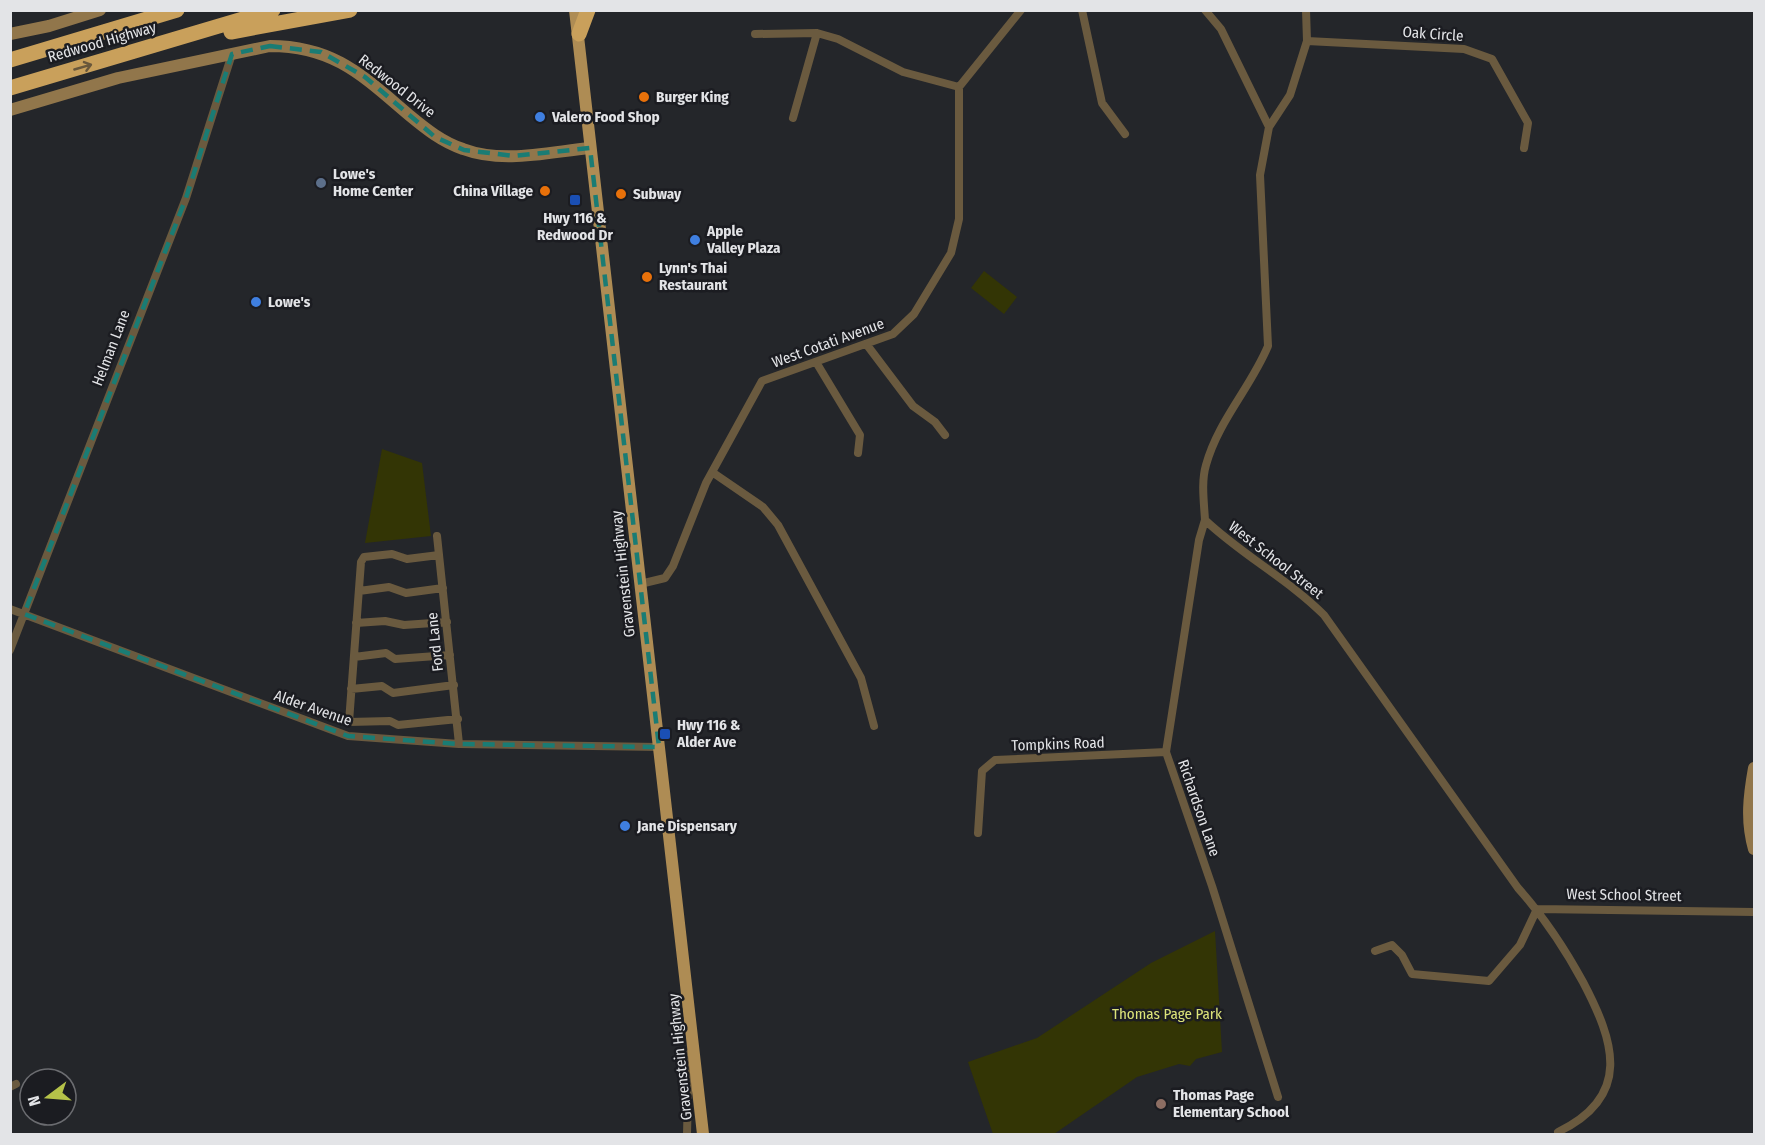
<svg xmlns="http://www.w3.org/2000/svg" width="1765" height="1145" font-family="'Fira Sans Condensed',sans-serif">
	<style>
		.green { fill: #333505 }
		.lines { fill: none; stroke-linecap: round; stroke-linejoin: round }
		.street { stroke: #6a5a3f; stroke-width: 8 }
		.secondary { stroke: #91764b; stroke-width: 12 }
		.primary { stroke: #ae8c54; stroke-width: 12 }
		.highway { stroke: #c9a05b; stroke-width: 15 }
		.oneway { stroke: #69573b }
		.marked { fill: none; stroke: #1a7c74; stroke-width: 4.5; stroke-dasharray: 12 8; stroke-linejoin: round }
		.food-dot { fill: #e8710a; stroke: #1b1c21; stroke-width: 2 }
		.shop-dot { fill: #3f7fe0; stroke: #1b1c21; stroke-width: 2 }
		.service-dot { fill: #5c6f8a; stroke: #1b1c21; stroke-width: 2 }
		.transit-dot { fill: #1a4fb4; stroke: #1b1c21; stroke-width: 2 }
		.education-dot { fill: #8d6e63; stroke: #1b1c21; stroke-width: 2 }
		.labels { text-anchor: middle; stroke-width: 5; stroke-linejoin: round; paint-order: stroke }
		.street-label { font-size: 15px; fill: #e3e4e7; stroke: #1b1c21 }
		.poi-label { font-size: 15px; font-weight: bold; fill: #e3e4e7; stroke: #1b1c21; text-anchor: start }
		.park-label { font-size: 15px; fill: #dce379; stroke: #1b1c21 }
	</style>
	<rect width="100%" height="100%" fill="#24262a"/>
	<!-- green -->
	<path class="green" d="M984,271L1017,297L1004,314L971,288Z
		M382,449L422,463L431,536L365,543Z
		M1215,931L1222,1052L1196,1059L1190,1066L1179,1064L1137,1077L1054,1134H993L968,1062L1037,1038L1151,963Z"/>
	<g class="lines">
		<!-- street -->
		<path class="street" d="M1082,10L1102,103L1125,134
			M1205,10L1221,29L1269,127
			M1306,10L1307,41L1290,95L1269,127L1260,175L1268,346C1251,387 1218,421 1206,465C1201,482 1204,502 1205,520C1242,555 1288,579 1324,615L1518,888C1543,916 1565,949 1583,982C1614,1041 1633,1096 1558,1132
			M755,34L817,33L838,39L903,72L959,87
			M1307,41L1464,49L1492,59L1528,123L1524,148
			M793,118L817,33
			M867,345L913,406L935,422L945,435
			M816,362L860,435L858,453
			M712,472L763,507L778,525L861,678L874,726
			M1205,520L1199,540L1166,752L1212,886L1278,1097
			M437,536L459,744
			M439,555L407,559L392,554L364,557L361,562L349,722L390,721L398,725L458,719
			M640,584L665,578L673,566L706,483L762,381L893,334L914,314L951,253L959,219V87L1021,10
			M359,591L389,587L406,593L443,588
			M10,609L348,736L459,744L659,747
			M356,623L385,621L404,625L447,622
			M10,650L186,198L232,54
			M354,657L386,653L395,659L450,655
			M351,689L382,686L393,693L454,685
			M978,833L982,771L995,760L1166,752
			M1537,909L1754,912
			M1375,951L1392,945L1402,955L1412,974L1489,981L1520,945L1537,909
			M10,1087L16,1084
			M687,1134L689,1054"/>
		<!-- secondary -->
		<path class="secondary" d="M10,34L49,26L100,10
			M10,110L118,78L270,46C334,46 363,76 409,115C426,129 442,142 463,149C503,164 549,152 590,148
			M1754,768C1749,796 1746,821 1754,849"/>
		<!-- primary -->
		<path class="primary" d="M575,10L703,1134"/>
		<!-- highway -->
		<path class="highway" d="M231,32L350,10
			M579,34L588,10
			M10,60L177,10
			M10,88L273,10"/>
	</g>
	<!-- one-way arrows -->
	<defs><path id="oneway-shaft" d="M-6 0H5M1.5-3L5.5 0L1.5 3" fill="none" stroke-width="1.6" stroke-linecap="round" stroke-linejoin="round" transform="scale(1.5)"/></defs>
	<use class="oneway" href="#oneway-shaft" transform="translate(83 67) rotate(-16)"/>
	<!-- marked area -->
	<path class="marked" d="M270,46L321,52L365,77L435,137L464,150L514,156L590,148L659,747L459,744L348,736L24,614L186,198L232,54Z"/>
	<!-- markers -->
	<g class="food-dot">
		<circle cx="644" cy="97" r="6"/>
		<circle cx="545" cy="191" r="6"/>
		<circle cx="621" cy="194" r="6"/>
		<circle cx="647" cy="277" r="6"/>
	</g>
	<g class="shop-dot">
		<circle cx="540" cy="117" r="6"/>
		<circle cx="695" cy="240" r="6"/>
		<circle cx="256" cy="302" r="6"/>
		<circle cx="625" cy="826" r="6"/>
	</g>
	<circle class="service-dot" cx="321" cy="183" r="6"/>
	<g class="transit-dot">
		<rect x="569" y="194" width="12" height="12" rx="3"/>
		<rect x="659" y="728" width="12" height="12" rx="3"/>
	</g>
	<circle class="education-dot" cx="1161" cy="1104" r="6"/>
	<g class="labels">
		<!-- street labels -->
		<g class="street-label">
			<text transform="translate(1433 34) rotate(4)" y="5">Oak Circle</text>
			<text transform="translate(102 42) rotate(-16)" y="5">Redwood Highway</text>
			<text transform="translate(397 86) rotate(38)" y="5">Redwood Drive</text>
			<text transform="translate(828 343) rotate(-20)" y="5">West Cotati Avenue</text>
			<text transform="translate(111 348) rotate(-69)" y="5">Helman Lane</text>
			<text transform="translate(1276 560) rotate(38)" y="5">West School Street</text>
			<text transform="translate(623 574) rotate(-96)" y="5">Gravenstein Highway</text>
			<text transform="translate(435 642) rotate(-96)" y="5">Ford Lane</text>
			<text transform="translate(313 708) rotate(19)" y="5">Alder Avenue</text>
			<text transform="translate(1058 744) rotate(-2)" y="5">Tompkins Road</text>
			<text transform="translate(1199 808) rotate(71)" y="5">Richardson Lane</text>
			<text transform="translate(1624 895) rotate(1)" y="5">West School Street</text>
			<text transform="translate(680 1057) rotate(-96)" y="5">Gravenstein Highway</text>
		</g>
		<!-- poi labels -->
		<g class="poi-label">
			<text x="656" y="102">Burger King</text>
			<text x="552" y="122">Valero Food Shop</text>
			<text x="333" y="179">Lowe's<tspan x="333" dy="17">Home Center</tspan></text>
			<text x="533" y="196" text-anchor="end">China Village</text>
			<text x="633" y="199">Subway</text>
			<text x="575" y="223" text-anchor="middle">Hwy 116 &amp;<tspan x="575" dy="17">Redwood Dr</tspan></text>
			<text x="707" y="236">Apple<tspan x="707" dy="17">Valley Plaza</tspan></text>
			<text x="659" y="273">Lynn's Thai<tspan x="659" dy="17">Restaurant</tspan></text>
			<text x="268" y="307">Lowe's</text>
			<text x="677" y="730">Hwy 116 &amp;<tspan x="677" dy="17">Alder Ave</tspan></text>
			<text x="637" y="831">Jane Dispensary</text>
			<text x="1173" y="1100">Thomas Page<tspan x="1173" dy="17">Elementary School</tspan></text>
		</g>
		<!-- park labels -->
		<g class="park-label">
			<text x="1167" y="1019">Thomas Page Park</text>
		</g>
	</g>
	<!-- border -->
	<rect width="1765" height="1145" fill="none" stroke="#e3e4e7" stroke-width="24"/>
	<!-- north arrow -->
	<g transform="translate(48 1097) rotate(254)"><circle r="28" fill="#1b1c21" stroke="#6b6c70" stroke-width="1.5"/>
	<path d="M0-4.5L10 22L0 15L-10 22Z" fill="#b5c249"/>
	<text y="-9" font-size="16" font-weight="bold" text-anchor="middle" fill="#e3e4e7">N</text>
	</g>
</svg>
